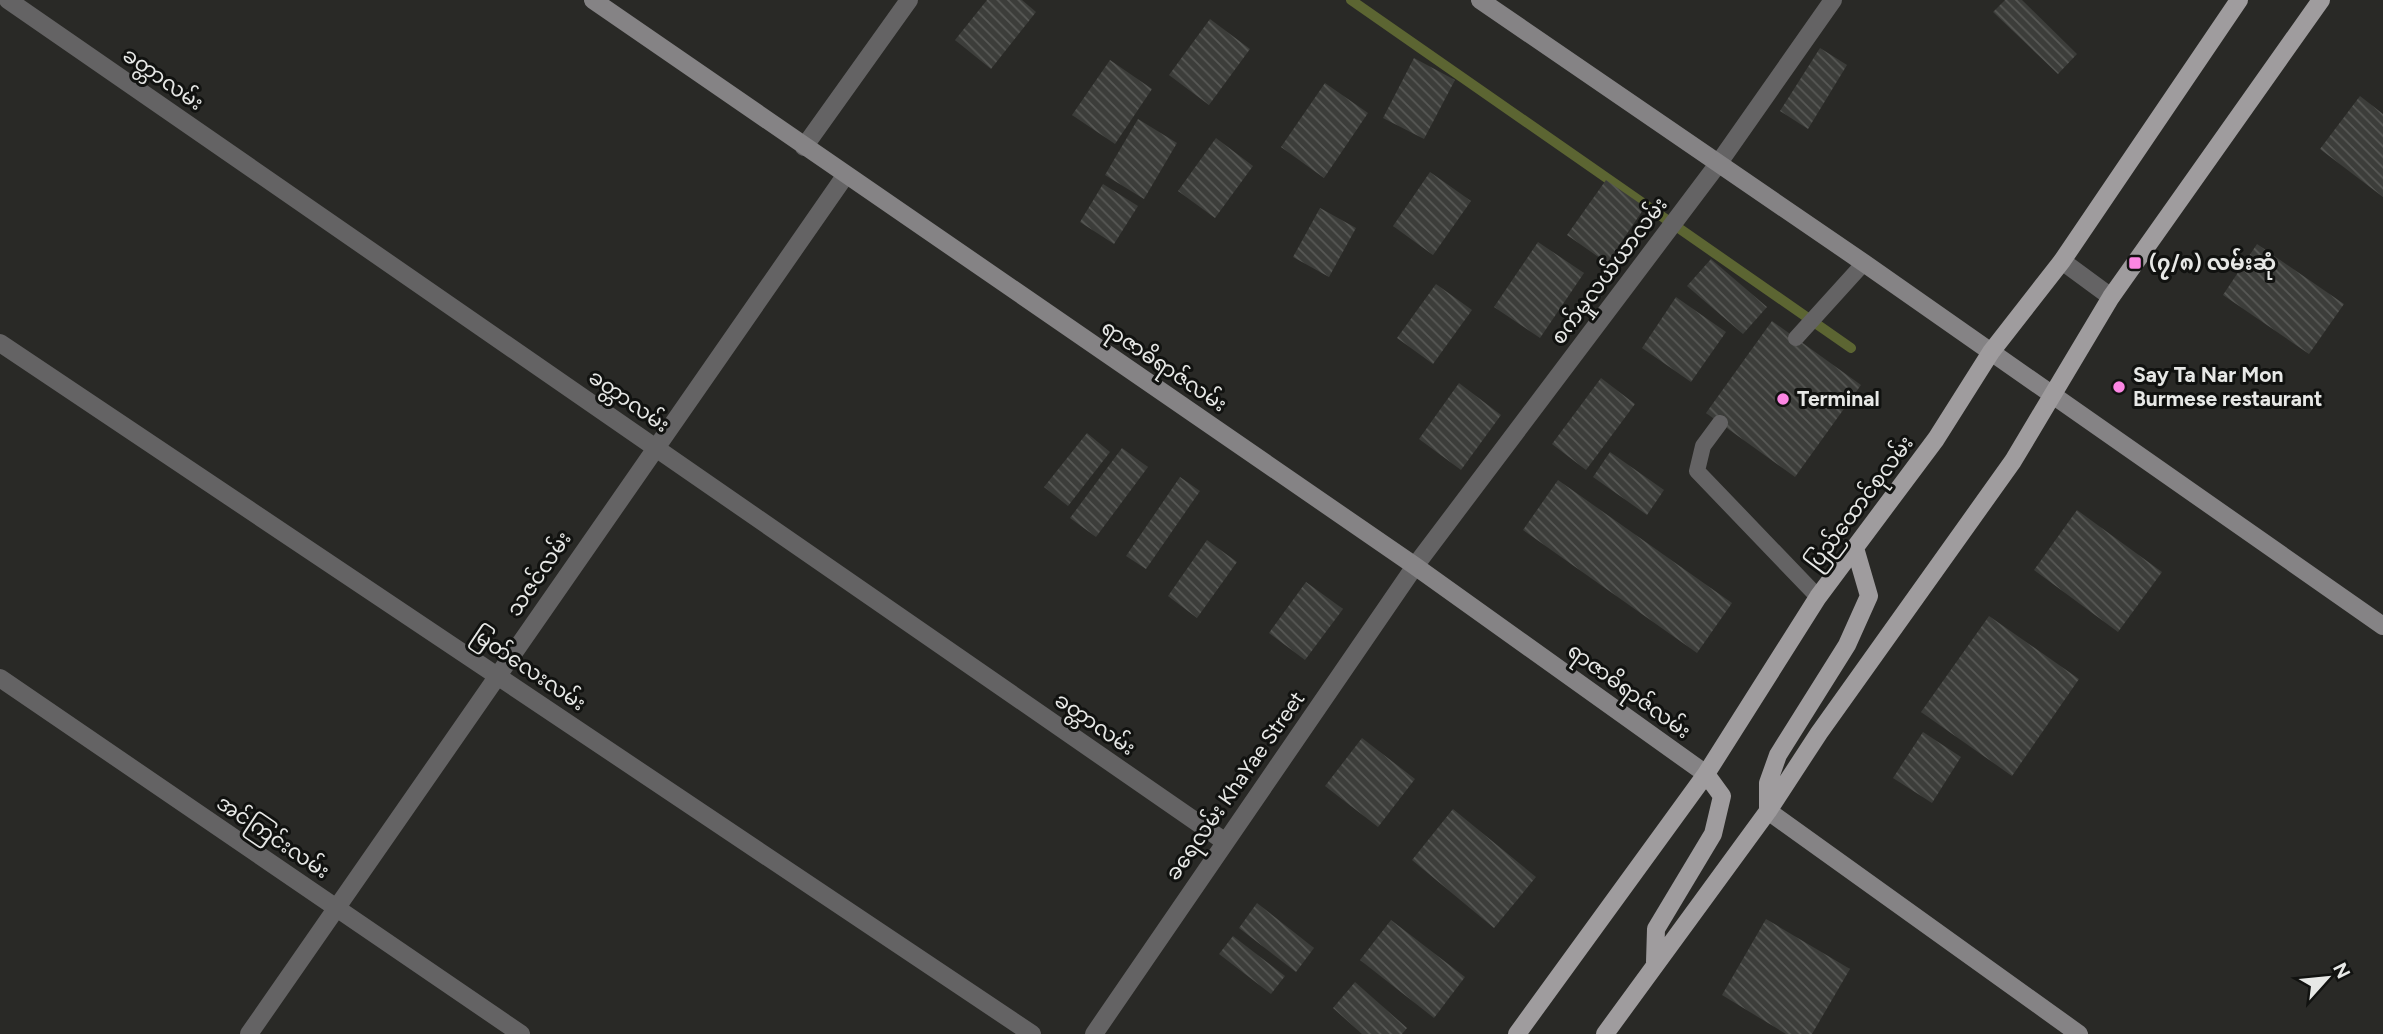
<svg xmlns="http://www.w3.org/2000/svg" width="2383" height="1034" font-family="Figtree,'Noto Sans Myanmar',sans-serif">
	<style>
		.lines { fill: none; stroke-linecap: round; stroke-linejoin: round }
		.stream { stroke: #5c6532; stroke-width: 10 }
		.building { fill: url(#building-back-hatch) }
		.lane { stroke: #646364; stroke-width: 16 }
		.street { stroke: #646364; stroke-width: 18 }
		.secondary { stroke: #858385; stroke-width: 18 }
		.primary { stroke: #9f9c9e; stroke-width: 18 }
		.poi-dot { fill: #fc86e3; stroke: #111210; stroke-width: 2.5 }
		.labels { text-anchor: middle; stroke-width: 6; stroke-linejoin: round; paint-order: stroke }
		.street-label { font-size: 21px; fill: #e7e8e6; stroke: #111210 }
		.poi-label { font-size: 21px; font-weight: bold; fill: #e7e8e6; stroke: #111210; text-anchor: start }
	</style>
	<defs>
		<pattern id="building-back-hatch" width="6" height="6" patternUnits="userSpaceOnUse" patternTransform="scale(1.75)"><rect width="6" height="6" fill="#3c3d3a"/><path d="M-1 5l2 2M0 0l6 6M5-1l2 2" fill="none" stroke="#585956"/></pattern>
	</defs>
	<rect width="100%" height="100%" fill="#292926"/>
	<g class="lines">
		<!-- stream -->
		<path class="stream" d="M1351,0L1851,348"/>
	</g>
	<!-- building -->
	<path class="building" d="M987,0H1022L1036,12L991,69L955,40Z
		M2005,0H2022L2077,54L2058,74L1993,12Z
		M1210,19L1250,49L1209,105L1169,75Z
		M1820,48L1847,65L1808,129L1780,111Z
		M1414,58L1455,80L1424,139L1383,118Z
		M1110,60L1152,89L1115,144L1072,115Z
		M1325,83L1368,113L1324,178L1281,147Z
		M2360,96L2383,114V197L2320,149Z
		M1138,119L1177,143L1144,199L1105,175Z
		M1216,138L1253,166L1215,218L1178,191Z
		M1430,172L1471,201L1433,255L1393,226Z
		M1606,180L1645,207L1607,263L1567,235Z
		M1103,184L1138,206L1114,244L1080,222Z
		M1320,208L1356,228L1329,277L1293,257Z
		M1538,242L1584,273L1540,338L1494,307Z
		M2257,244L2344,304L2309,354L2223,295Z
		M1711,259L1767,307L1743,334L1687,286Z
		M1436,284L1472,310L1433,364L1397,338Z
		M1676,297L1726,332L1691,382L1642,348Z
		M1772,321L1861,385L1795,477L1706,413Z
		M1601,378L1635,404L1586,470L1552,444Z
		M1459,383L1501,415L1461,470L1419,439Z
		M1087,433L1110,452L1068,506L1044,487Z
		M1122,448L1148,467L1096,537L1070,518Z
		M1610,452L1664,490L1647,515L1593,477Z
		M1180,477L1200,491L1146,569L1126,556Z
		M1558,480L1732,603L1697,653L1523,530Z
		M2077,510L2162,572L2118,632L2034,570Z
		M1207,540L1237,562L1197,618L1168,596Z
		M1306,582L1343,609L1305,660L1269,633Z
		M1989,616L2079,679L2012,776L1921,712Z
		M1923,732L1961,757L1932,803L1893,778Z
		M1362,738L1415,779L1378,827L1325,786Z
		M1453,809L1536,877L1494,928L1412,860Z
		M1257,903L1314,948L1296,972L1239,928Z
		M1766,919L1850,969L1812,1034H1786L1722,995Z
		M1391,920L1465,977L1434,1018L1360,960Z
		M1233,936L1285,976L1271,994L1219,954Z
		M1355,982L1407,1028L1402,1034H1362L1333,1008Z"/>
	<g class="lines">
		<!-- lane -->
		<path class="lane" d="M1796,338L1864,263
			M1720,423L1703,446L1697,471L1818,597"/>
		<!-- street -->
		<path class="street" d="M8,0L1224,841
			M804,147L909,0
			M2062,261L2111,297
			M0,343L1032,1034
			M0,678L521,1034
			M249,1034L845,176
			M1094,1034L1415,566L1718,164L1833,0"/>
		<!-- secondary -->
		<path class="secondary" d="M593,0L1415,566L1706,774
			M1480,0L1864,263L2383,626
			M1768,811L2079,1034"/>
		<!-- primary -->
		<path class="primary" d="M1768,810V783L1778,755L1847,645L1869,596L1855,548
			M1655,962L1656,929L1713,834L1722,796L1706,774
			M1517,1034L1706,774L1818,597L1936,439L1991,352L2062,261L2239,0
			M1605,1034L1768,811L1819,733L2013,461L2111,297L2321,0"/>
	</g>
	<!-- markers -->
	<g class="poi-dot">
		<rect x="2128" y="256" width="14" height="14" rx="3.5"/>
		<circle cx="2119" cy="387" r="7"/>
		<circle cx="1783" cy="399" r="7"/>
	</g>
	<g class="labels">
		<!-- street labels -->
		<g class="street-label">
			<text transform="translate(163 79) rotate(35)" y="7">ခတ္တာလမ်း</text>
			<text transform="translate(1609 271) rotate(-53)" y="7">စက်မှုလယ်ယာလမ်း</text>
			<text transform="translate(1164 366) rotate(34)" y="7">ရာဇာဓိရာဇ်လမ်း</text>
			<text transform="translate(629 401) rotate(35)" y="7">ခတ္တာလမ်း</text>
			<text transform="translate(1860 503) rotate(-53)" y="7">ပြည်ထောင်စုလမ်း</text>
			<text transform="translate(539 574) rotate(-56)" y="7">သဇင်လမ်း</text>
			<text transform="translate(529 669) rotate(34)" y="7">မြတ်လေးလမ်း</text>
			<text transform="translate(1629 691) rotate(36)" y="7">ရာဇာဓိရာဇ်လမ်း</text>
			<text transform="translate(1095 724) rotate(35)" y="7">ခတ္တာလမ်း</text>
			<text transform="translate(1235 786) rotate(-55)" y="7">ခရေလမ်း KhaYae Street</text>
			<text transform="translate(273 837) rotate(34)" y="7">အင်ကြင်းလမ်း</text>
		</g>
		<!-- poi labels -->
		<g class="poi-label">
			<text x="2149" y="270">(၇/၈) လမ်းဆုံ</text>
			<text x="2133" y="382">Say Ta Nar Mon<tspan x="2133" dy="24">Burmese restaurant</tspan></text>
			<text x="1797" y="406">Terminal</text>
		</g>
	</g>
	<!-- north arrow -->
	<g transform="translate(2327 978) rotate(63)" stroke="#111210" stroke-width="5" paint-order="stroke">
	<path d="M0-5L12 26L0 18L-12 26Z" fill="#e7e8e6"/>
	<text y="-10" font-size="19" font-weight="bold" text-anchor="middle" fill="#e7e8e6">N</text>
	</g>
</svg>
